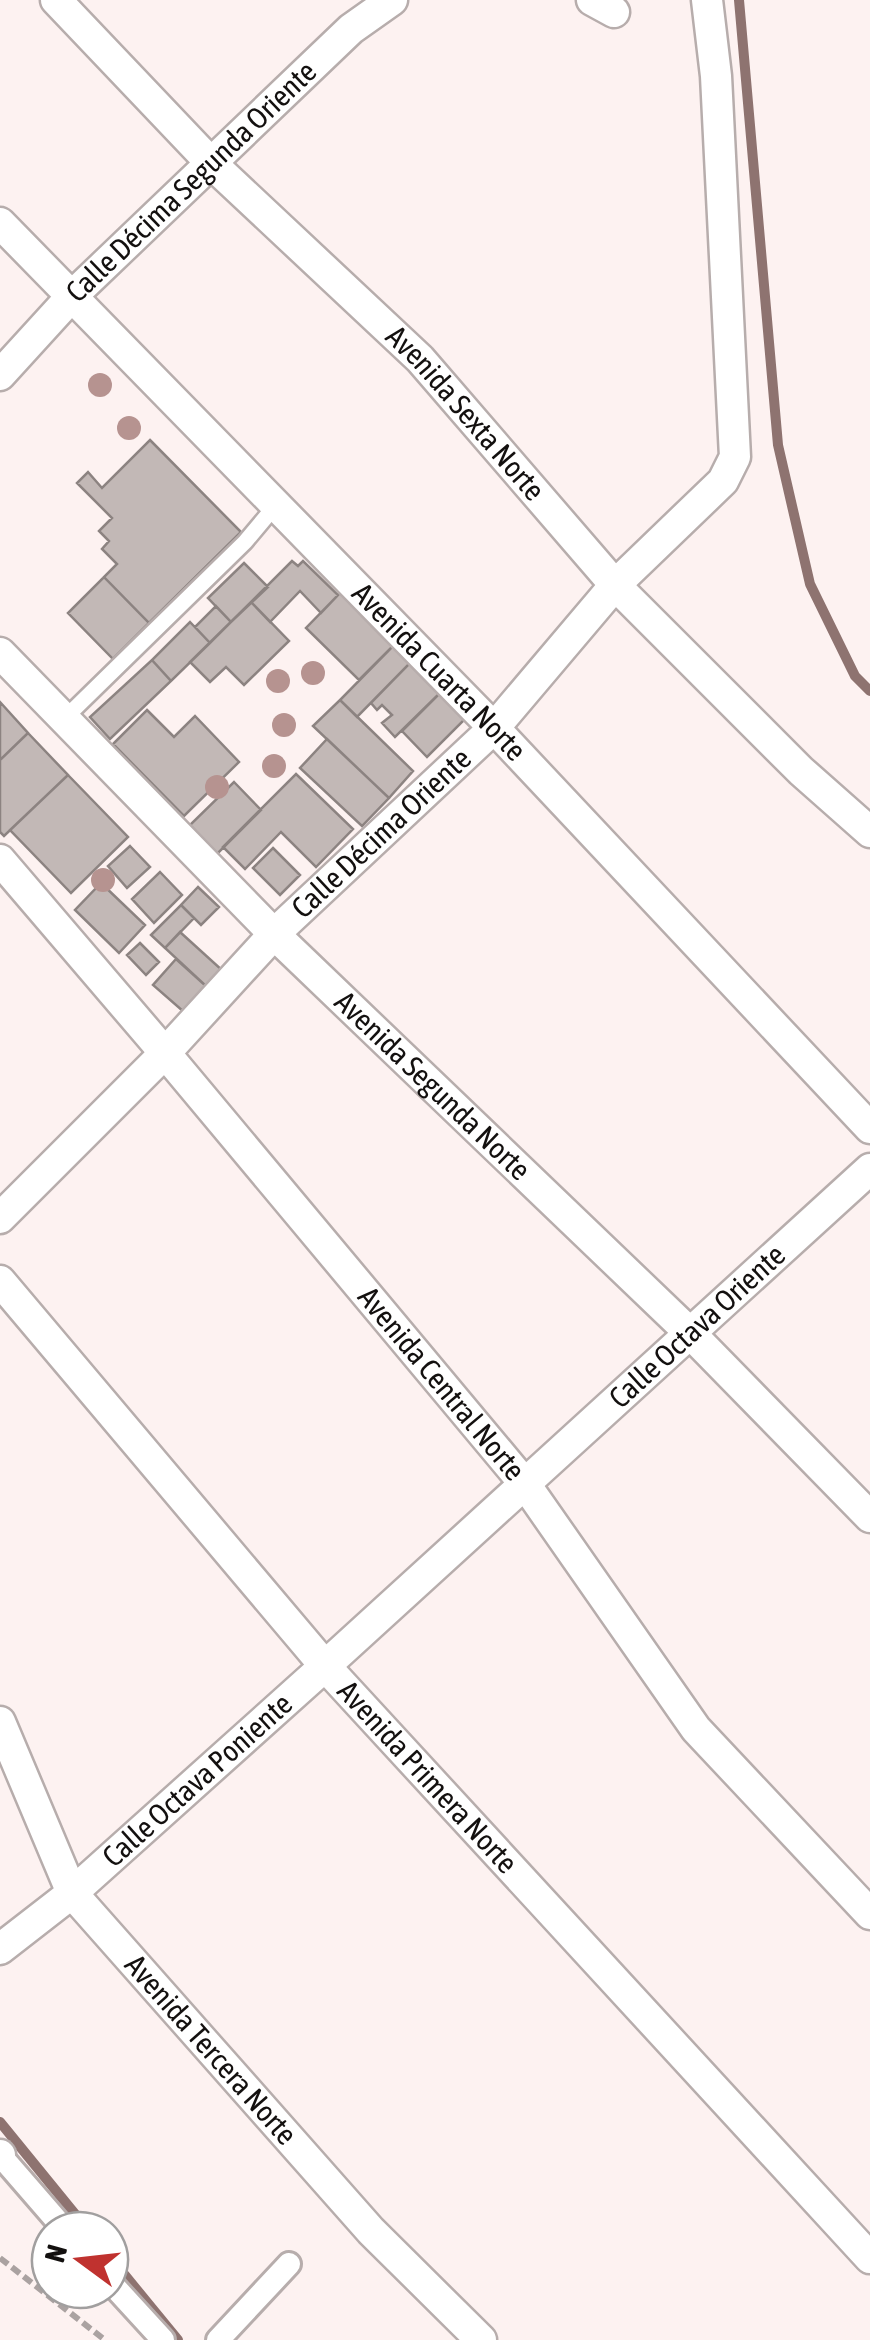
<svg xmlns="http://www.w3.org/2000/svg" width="870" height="2340" font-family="'Asap Condensed',sans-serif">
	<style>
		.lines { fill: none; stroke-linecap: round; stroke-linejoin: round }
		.stream { stroke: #8e7370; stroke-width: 10 }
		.building { fill: #c2b8b6; stroke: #8c8381; stroke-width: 2.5 }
		.service-casing { stroke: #b7adac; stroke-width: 20 }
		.pedestrian-casing { stroke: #b7adac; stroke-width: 28 }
		.minor-casing { stroke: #b7adac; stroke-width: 35 }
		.path { stroke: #aaa2a1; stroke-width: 6; stroke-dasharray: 10 5; stroke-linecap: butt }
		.service { stroke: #fff; stroke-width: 15 }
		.pedestrian { stroke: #fff; stroke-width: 22 }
		.minor { stroke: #fff; stroke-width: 30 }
		.tree { fill: #b69390 }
		.labels { text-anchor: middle; stroke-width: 8; stroke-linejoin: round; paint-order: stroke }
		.street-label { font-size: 30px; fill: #13100f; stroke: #fff }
	</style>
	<rect width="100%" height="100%" fill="#fdf2f1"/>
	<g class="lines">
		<!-- stream -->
		<path class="stream" d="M739,0L778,445L810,584L855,676L870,691
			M0,2122L88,2230
			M110,2257L178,2340"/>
	</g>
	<!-- building -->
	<path class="building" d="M150,440L241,532L149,623L104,577L117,564L102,549L109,541L99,531L112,518L77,483L88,472L102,488Z
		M292,561L298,566L303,561L338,595L321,613L300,591L270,622L251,602Z
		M244,563L268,587L231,622L208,598Z
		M104,577L149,623L113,659L68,613Z
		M342,591L395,644L359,680L306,628Z
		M251,602L289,641L244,685L226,667L210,682L190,662Z
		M216,606L231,622L210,643L195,627Z
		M190,622L210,643L171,681L152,660Z
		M395,644L412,661L357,717L340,700Z
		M152,660L171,681L110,739L90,717Z
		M412,661L442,691L395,737L382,723L392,715L382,705L377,710L371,703Z
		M442,691L467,717L427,757L402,731Z
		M340,700L413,771L389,798L313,726Z
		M0,702L28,733L0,760Z
		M147,710L174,737L195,716L239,762L184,816L113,744Z
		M28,733L68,775L4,836L0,832V760Z
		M327,739L389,798L362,826L300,768Z
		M296,774L353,829L316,867L281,832L245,869L223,847Z
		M68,775L128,837L71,893L10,830Z
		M234,782L261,810L217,854L190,825Z
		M130,846L150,867L127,888L108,866Z
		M273,848L300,875L280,895L253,868Z
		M160,872L182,895L154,923L132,899Z
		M101,883L145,925L119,953L75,910Z
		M198,887L219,907L201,925L181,905Z
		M181,905L194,918L165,948L151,935Z
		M180,932L223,971L207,987L165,948Z
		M140,943L159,962L146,975L127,955Z
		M176,959L207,987L184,1012L153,985Z"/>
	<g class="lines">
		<defs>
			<path id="service" d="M64,719L245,542L276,505"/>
			<path id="pedestrian" d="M0,2155L65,2230
				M110,2282L163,2340
				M218,2340L289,2264"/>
			<g id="minor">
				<path id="s1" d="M56,0L212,164L420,359L615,585L801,771L870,832"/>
				<path d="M592,0L614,12"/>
				<path id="s2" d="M0,223L494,728L870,1128"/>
				<path id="s3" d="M0,375L72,296L351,29L392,0"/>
				<path id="s4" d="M0,653L274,934L690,1333L870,1517"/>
				<path id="s5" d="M0,860L165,1053L525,1484L696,1729L870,1914"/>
				<path id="s6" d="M0,1218L165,1053L274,934L494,728L615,585L723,481L735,457L716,76L707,0"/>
				<path id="s7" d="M0,1281L325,1666L870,2258"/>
				<path id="s8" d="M0,1722L72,1893L371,2231L481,2340"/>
				<path id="s9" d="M0,1949L72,1893L325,1666L870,1169"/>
				<path d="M0,2156V2155"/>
			</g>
		</defs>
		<!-- service casing -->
		<use href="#service" class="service-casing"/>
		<!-- pedestrian casing -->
		<use href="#pedestrian" class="pedestrian-casing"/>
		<!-- minor casing -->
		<use href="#minor" class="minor-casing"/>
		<!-- path -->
		<path class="path" d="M0,2258L105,2340"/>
		<!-- service -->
		<use href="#service" class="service"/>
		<!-- pedestrian -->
		<use href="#pedestrian" class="pedestrian"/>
		<!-- minor -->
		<use href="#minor" class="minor"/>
	</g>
	<!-- trees -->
	<g class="tree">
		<circle cx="100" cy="385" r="12"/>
		<circle cx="129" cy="428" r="12"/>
		<circle cx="313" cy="673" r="12"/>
		<circle cx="278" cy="681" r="12"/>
		<circle cx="284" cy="725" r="12"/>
		<circle cx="274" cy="766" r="12"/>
		<circle cx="217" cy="787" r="12"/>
		<circle cx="103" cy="880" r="12"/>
	</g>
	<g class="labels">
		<!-- street labels -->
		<g class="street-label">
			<text dy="10" stroke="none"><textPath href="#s3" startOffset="272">Calle Décima Segunda Oriente</textPath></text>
			<text dy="10" stroke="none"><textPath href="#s1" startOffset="582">Avenida Sexta Norte</textPath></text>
			<text dy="10" stroke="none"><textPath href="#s2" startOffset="628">Avenida Cuarta Norte</textPath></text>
			<text dy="10" stroke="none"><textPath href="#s6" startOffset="542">Calle Décima Oriente</textPath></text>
			<text dy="10" stroke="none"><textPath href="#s4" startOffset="612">Avenida Segunda Norte</textPath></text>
			<text dy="10" stroke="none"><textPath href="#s9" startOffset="935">Calle Octava Oriente</textPath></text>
			<text dy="10" stroke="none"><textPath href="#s5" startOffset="685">Avenida Central Norte</textPath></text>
			<text dy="10" stroke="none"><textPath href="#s7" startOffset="655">Avenida Primera Norte</textPath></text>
			<text dy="10" stroke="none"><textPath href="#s9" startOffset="260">Calle Octava Poniente</textPath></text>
			<text dy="10" stroke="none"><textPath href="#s8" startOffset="395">Avenida Tercera Norte</textPath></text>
		</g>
	</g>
	<!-- north arrow -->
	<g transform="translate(80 2260) rotate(285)"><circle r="48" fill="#ffffff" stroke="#a19f9f" stroke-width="2.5"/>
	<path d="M0-8L18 38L0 25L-18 38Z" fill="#c0322f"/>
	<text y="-15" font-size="28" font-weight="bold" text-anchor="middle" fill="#13100f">N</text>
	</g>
</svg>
